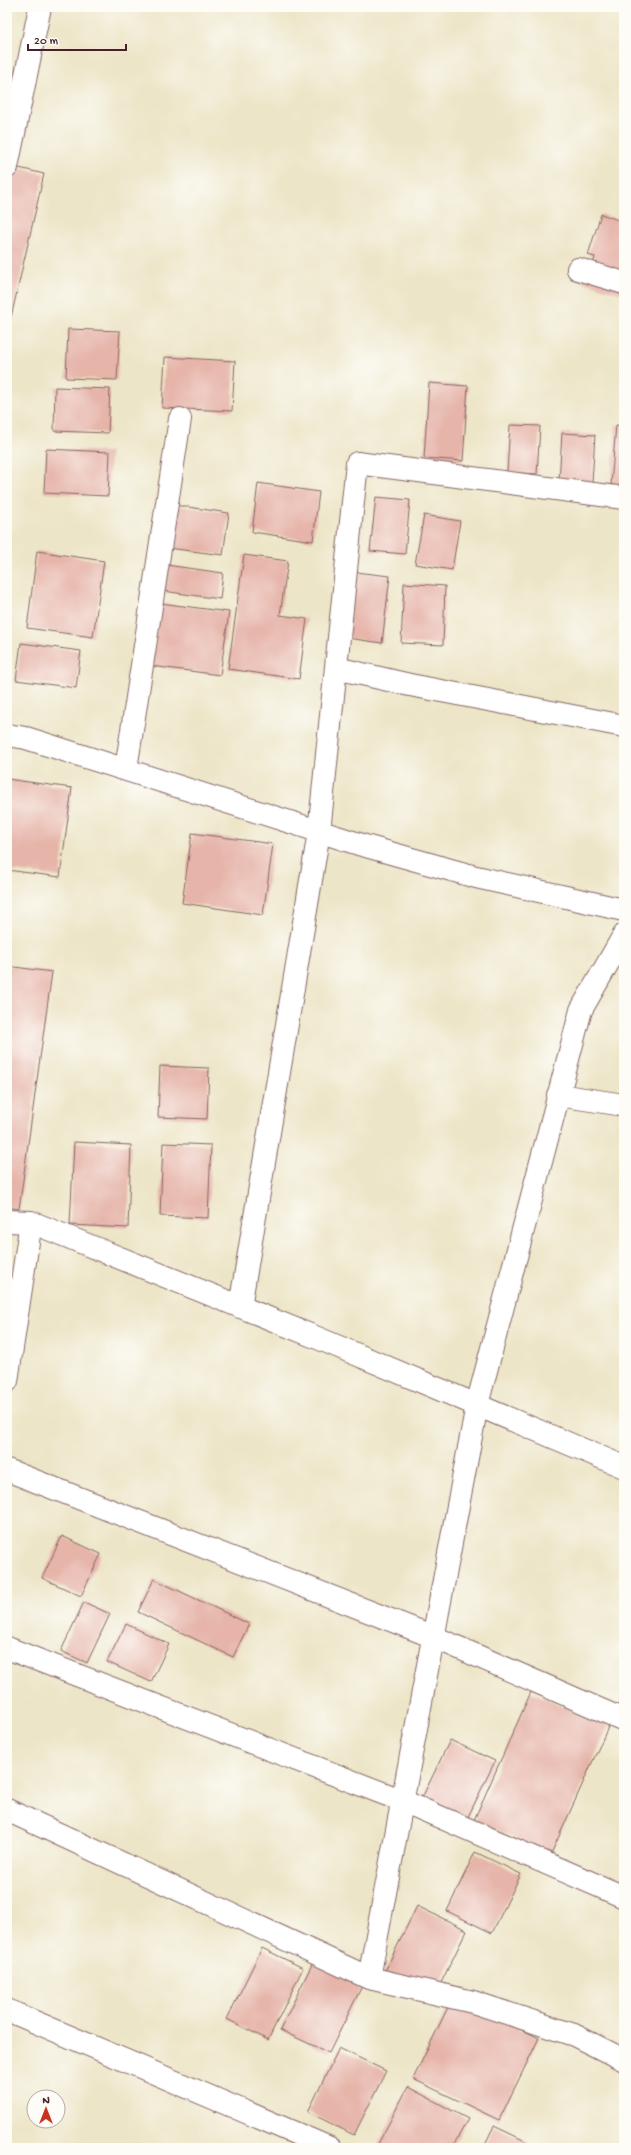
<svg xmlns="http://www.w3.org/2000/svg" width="631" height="2155" font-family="'Gochi Hand',sans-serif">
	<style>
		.building { fill: #e6b4a9 }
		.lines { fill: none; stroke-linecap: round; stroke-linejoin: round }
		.minor-casing { stroke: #836462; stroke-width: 24 }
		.minor { stroke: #fff; stroke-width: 22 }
	</style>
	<rect width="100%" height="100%" fill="#fdfcf7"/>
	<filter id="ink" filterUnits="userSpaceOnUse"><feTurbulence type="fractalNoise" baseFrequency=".025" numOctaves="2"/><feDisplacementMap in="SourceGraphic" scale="8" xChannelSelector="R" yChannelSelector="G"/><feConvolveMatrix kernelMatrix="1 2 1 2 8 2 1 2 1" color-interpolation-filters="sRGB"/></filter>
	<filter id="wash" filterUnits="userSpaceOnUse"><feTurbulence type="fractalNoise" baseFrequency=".012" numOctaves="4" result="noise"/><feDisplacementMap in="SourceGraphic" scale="16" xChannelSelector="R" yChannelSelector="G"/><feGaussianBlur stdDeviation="0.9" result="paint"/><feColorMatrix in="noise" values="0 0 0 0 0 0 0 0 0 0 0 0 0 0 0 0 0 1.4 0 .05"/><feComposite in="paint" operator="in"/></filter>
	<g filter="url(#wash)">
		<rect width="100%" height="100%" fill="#ede5c7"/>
		<g id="blocks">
			<!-- building -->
			<path class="building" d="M7,165L44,174L9,326L7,325Z
				M601,214L624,222V295L580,281L582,273L592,269L595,257L588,255Z
				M68,329L120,331L117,380L66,378Z
				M165,357L235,361L232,411L162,408Z
				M429,383L468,386L463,461L424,458Z
				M55,387L110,389L108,433L54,431Z
				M510,425L540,426L537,474L507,472Z
				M616,425L624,426V486L611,485Z
				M562,433L595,435L592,483L559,481Z
				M46,449L110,452L108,496L44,493Z
				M258,483L319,492L313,541L252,532Z
				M376,497L410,500L405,554L370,551Z
				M174,505L229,513L223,555L168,548Z
				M424,515L460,521L452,570L415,564Z
				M37,551L104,561L93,637L27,628Z
				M244,555L288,561L280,615L307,619L299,679L228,669Z
				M159,564L223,573L220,599L156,590Z
				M355,572L390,576L382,643L347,638Z
				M404,583L445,586L443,645L401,643Z
				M160,603L229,612L220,675L151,666Z
				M21,643L81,651L76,688L16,680Z
				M7,779L72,788L60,877L7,870Z
				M192,833L273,844L263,915L182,903Z
				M7,966L52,972L19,1209L7,1207Z
				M160,1066L209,1068L207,1119L158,1117Z
				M74,1142L131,1145L128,1228L70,1225Z
				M163,1143L211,1145L208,1218L160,1216Z
				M62,1536L101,1554L81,1596L42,1578Z
				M154,1579L249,1624L233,1657L138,1612Z
				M84,1602L110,1614L87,1663L61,1651Z
				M126,1624L169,1644L151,1682L107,1662Z
				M531,1692L609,1725L551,1854L474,1820Z
				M450,1740L495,1761L467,1819L422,1798Z
				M475,1852L521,1874L492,1933L447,1911Z
				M417,1906L467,1930L431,2003L381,1979Z
				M262,1948L303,1968L268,2040L227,2019Z
				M314,1960L363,1984L329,2053L280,2030Z
				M453,1997L539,2038L499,2120L413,2079Z
				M339,2048L386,2071L354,2135L308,2112Z
				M408,2087L468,2119L452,2148H385L378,2144Z
				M494,2126L540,2148H483Z"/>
		</g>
	</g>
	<g filter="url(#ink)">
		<use href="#blocks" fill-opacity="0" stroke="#836462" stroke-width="1"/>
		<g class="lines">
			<defs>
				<path id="minor" d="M7,167L40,7
					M578,269L624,283
					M336,668L410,685L624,726
					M7,735L26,738L362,845L476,877L624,910
					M126,769L180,419
					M558,1095L624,1105
					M7,1221L31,1222L320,1339L624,1467
					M240,1307L319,832L357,463L624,498
					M7,1381L31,1222
					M7,1470L434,1637L624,1720
					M7,1648L403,1801L624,1897
					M7,1810L369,1978L473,2002L574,2035L624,2060
					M369,1978L477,1405L581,1010L624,935
					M7,2010L330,2148"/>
			</defs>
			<!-- minor casing -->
			<use href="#minor" class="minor-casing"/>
			<!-- minor -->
			<use href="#minor" class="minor"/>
		</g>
	</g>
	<!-- margin -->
	<rect width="631" height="2155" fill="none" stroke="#fdfcf7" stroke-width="24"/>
	<!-- north arrow -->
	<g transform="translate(46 2109)"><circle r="19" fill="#fdfcf7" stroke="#b5a4a5"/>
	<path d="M0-3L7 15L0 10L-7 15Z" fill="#c8321e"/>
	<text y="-6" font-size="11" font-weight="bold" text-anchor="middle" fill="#4a1f2b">N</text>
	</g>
	<!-- scale -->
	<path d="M28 44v6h98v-6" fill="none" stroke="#4a1f2b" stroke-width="2"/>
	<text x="34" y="44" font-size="12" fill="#4a1f2b" stroke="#fdfcf7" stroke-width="3" paint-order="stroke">20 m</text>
</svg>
